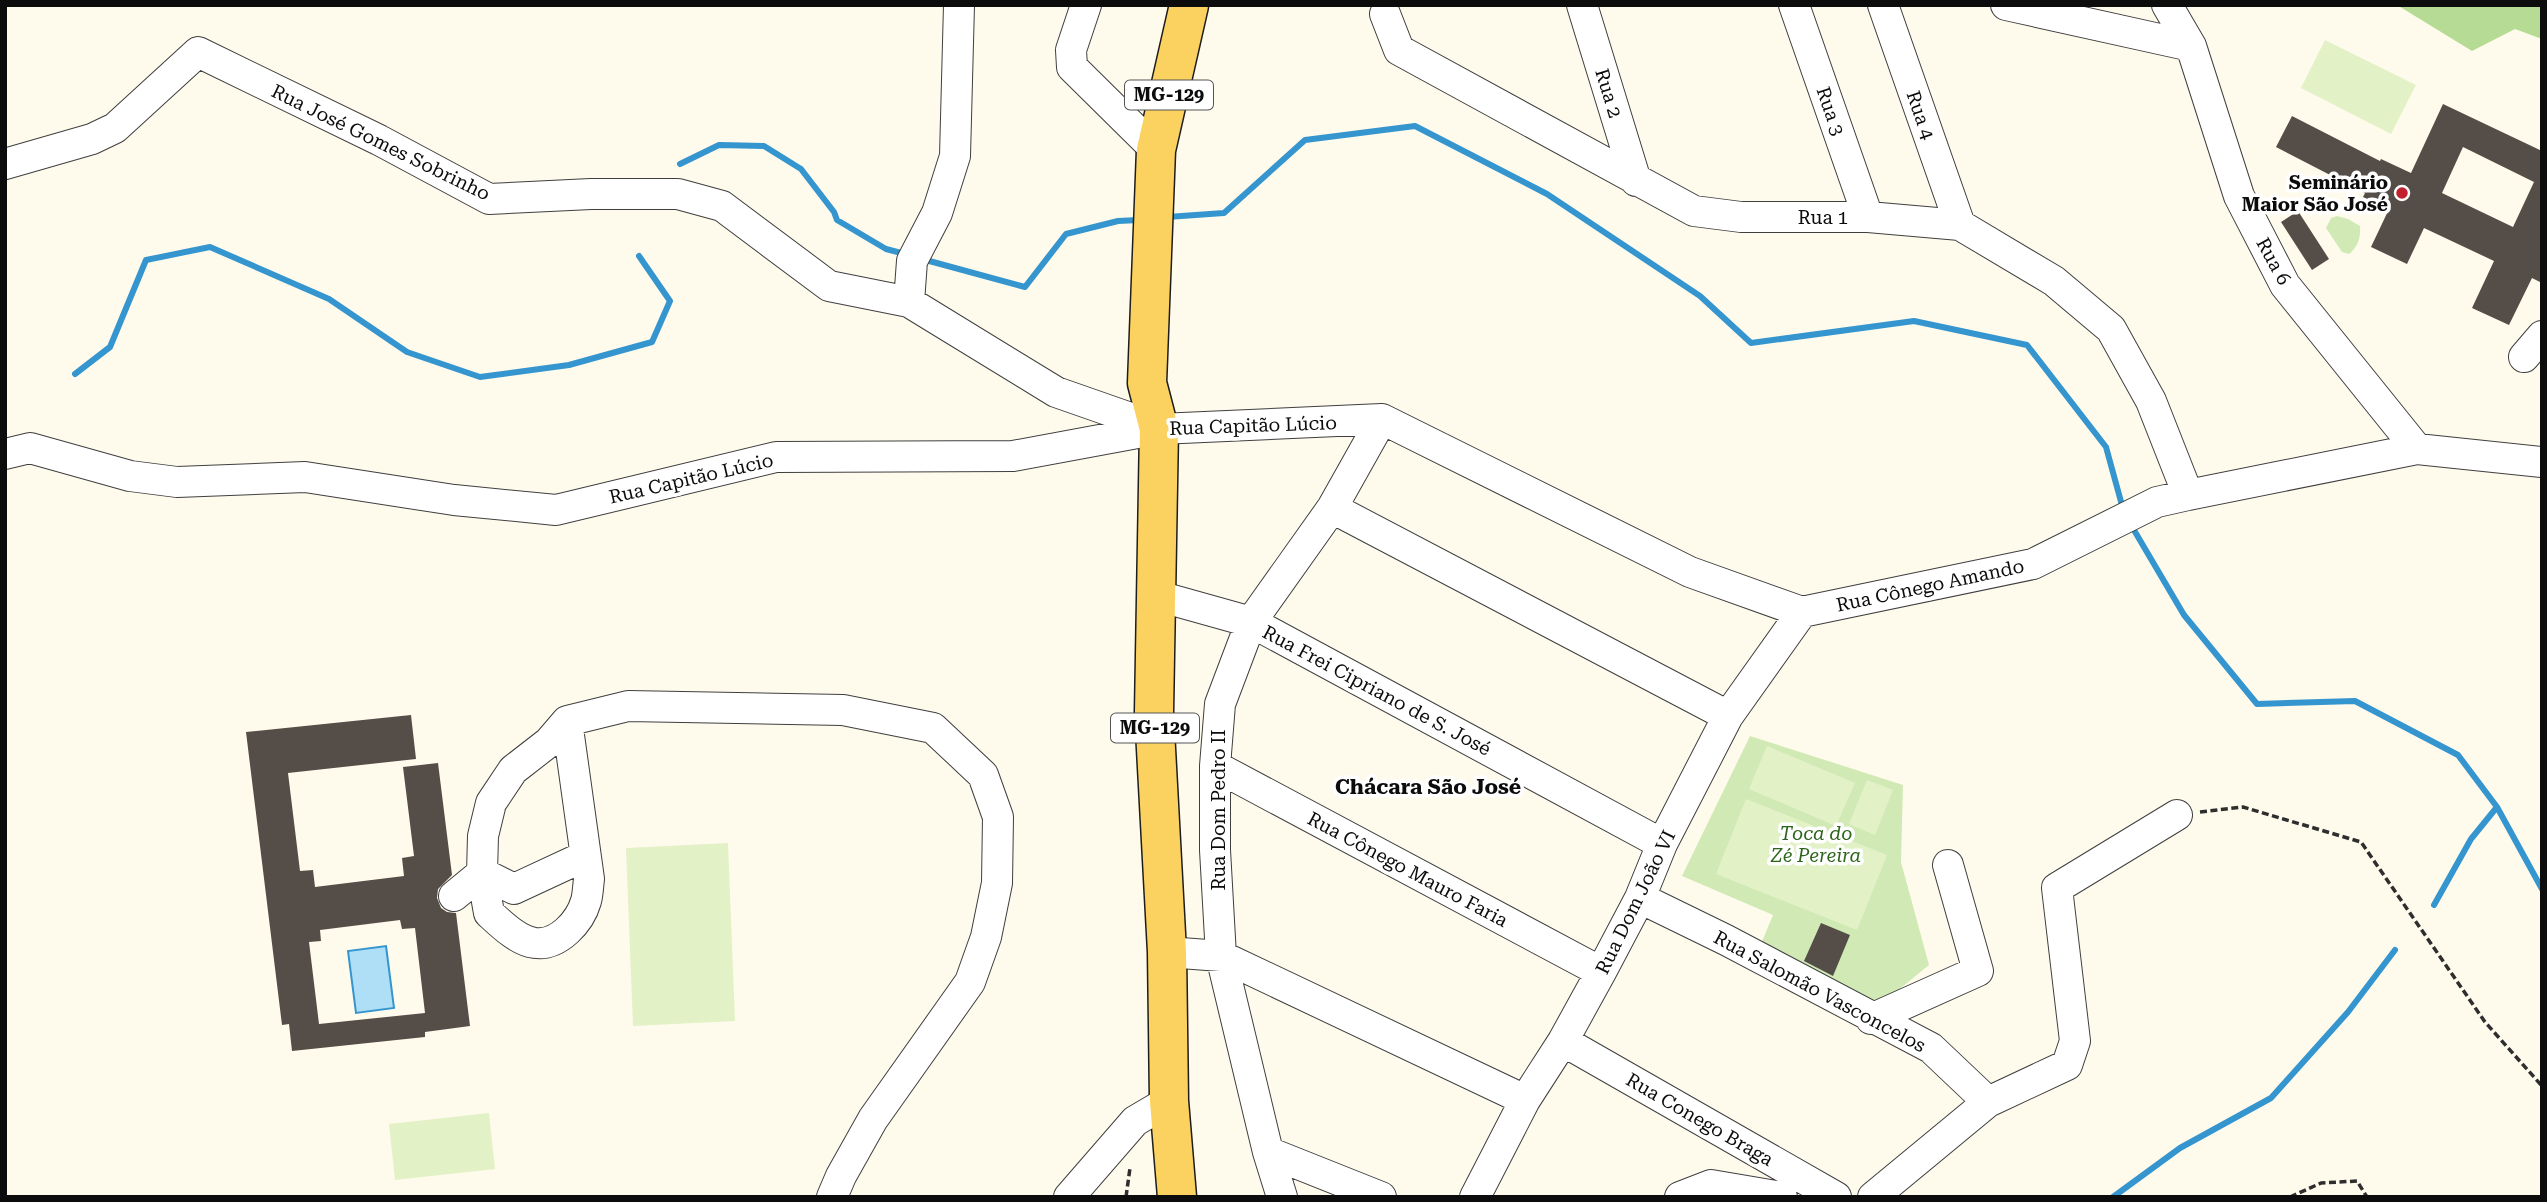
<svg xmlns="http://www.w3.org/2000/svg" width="2547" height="1202" font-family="'Roboto Serif',serif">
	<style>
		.green { fill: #d1eab5 }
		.forest { fill: #b5db94 }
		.pitch { fill: #e3f1c7 }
		.water { fill: #afdef7; stroke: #3595cf; stroke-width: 2 }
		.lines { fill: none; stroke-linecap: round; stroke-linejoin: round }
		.stream { stroke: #3595cf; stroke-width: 6 }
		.building { fill: #554d48; fill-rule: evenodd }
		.minor-casing { stroke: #3f3f3f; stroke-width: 32 }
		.major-casing { stroke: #1d1d1d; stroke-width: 41 }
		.path { stroke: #2e2e2e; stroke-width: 3.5; stroke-dasharray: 7 3.5; stroke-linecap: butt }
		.minor { stroke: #fff; stroke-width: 30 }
		.major { stroke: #fbd260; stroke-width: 38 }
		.poi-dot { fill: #bf222d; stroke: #fff; stroke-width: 2.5 }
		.labels { text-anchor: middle; stroke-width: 7; stroke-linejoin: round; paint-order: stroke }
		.shield { fill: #fff; stroke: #555; stroke-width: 2 }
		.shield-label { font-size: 18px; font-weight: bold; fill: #0c0c0c }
		.street-label { font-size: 19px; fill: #0c0c0c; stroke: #fff }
		.poi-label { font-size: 19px; font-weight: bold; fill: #0c0c0c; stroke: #fff; text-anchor: end }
		.park-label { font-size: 19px; font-style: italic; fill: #2d651c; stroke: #fff }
		.neighbourhood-label { font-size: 21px; font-weight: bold; fill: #0c0c0c; stroke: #fff }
	</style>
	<rect width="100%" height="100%" fill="#fffbec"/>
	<!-- green -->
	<path class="green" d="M2337,216L2348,219L2360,226C2361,237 2358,247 2349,254L2342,252L2326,228L2331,218Z
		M1750,736L1903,785L1901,862L1929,965L1859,1022L1753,963L1773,915L1682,876Z"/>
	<!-- forest -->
	<path class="forest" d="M2397,5H2542V39L2515,29L2472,51Z"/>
	<!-- pitch -->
	<path class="pitch" d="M2325,40L2416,85L2391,134L2301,88Z
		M1767,746L1855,783L1836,826L1749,789Z
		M1867,780L1893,790L1875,835L1849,824Z
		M1746,799L1887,855L1857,930L1716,874Z
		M728,843L735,1021L633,1026L626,848Z
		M489,1113L495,1169L395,1180L389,1124Z"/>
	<!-- water -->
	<path class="water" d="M386,946L394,1008L356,1013L348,951Z"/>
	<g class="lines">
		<!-- stream -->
		<path class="stream" d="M680,164L719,145L764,146L801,169L834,212L837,220L886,249L905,254
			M1167,217L1224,213L1305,140L1415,126L1547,194L1700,296L1751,343L1914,321L2027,345L2106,447L2123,509
			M922,259L1025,287L1066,234L1118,221L1139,220
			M75,374L110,347L146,260L210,247L329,299L407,352L480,377L569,365L652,342L670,301L639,256
			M2131,525L2184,615L2257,704L2355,701L2458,755L2497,807L2542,889
			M2434,905L2471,839L2497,807
			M2113,1197L2180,1148L2271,1098L2348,1012L2395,950"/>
	</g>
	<!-- building -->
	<path class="building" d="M2443,104L2542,151V283L2532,278L2509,325L2472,308L2494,261L2424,228L2407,264L2371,247L2389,209L2363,197L2365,193L2276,147L2292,116L2380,161L2381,159L2411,173ZM2463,147L2534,182L2513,227L2442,193Z
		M2298,211L2329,259L2312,270L2281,222Z
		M411,715L416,759L288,773L300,871L313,870L315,887L404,876L402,858L414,856L403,767L438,763L452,875L438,889L437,898L441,908L447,912L456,913L470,1026L425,1032V1037L292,1051L289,1024L282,1025L246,732ZM400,920L402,929L415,928L425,1013L319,1024L309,942L321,941L320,930Z
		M1821,923L1850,935L1833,976L1804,961Z"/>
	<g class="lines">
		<defs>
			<path id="minor" d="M1086,5L1071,50L1072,67L1156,150
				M1582,5L1636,181
				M1794,5L1868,217
				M1883,5L1960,225
				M2006,5L2191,46
				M2167,5L2191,46L2239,196L2285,285L2417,449
				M1385,14L1399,50L1694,211L1741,217H1868L1960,225L2054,281L2111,329L2151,401L2188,495
				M5,164L92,139L115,128L198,52L379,140L489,199L591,194H678L722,206L829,286L909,302L1056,392L1159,428
				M909,302L912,261L937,213L955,156L959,5
				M2524,357L2542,336
				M5,454L30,448L130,476L177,482L305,477L454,500L556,510L776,457L1013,456L1159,429L1382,419L1690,572L1802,612L2033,564L2157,502L2188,495L2417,449L2542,462
				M1332,508L1728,716
				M1158,596L1251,622L1662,844
				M567,721L589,879C588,886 588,894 586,901C580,922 558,946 535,943C518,941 501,924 489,913L482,873L483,836L491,803L513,770L549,742L567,721L628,706L843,710L933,728L983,775L998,817L997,883L986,937L970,982L873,1119L841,1176L832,1197
				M1215,766L1601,972
				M454,896L482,873L514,889L585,856
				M1640,898L1726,940L1931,1048L1988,1102
				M1167,952L1221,956L1525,1100
				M1871,1019L1978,971L1948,865
				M1563,1041L1836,1197
				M1268,1152L1381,1197
				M1069,1197L1135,1121L1169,1101
				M1282,1197L1268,1152L1221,956L1215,850V766L1220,704L1251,622L1332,508L1382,419
				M1475,1197L1525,1100L1563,1041L1601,972L1640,898L1662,844L1728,716L1802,612
				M1680,1197L1711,1185L1782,1197
				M1873,1197L1988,1102L2067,1065L2075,1041L2057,888L2177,815"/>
			<path id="major" d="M1177,1197L1169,1101L1167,952L1154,712L1159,429L1147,383L1156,150L1189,5"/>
		</defs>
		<!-- minor casing -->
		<use href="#minor" class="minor-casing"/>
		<!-- major casing -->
		<use href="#major" class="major-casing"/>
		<!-- path -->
		<path class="path" d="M2200,812L2243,807L2361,842L2485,1022L2542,1086
			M1126,1197L1130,1168
			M2290,1197L2321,1183L2357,1181L2367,1197"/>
		<!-- minor -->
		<use href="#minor" class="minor"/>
		<!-- major -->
		<use href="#major" class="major"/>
	</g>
	<!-- markers -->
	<circle class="poi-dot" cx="2402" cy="193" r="7"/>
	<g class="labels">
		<!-- shield labels -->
		<g class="shield">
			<rect x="1125" y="80.5" width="88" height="29" rx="5"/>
			<rect x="1111" y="713.5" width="88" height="29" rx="5"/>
		</g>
		<g class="shield-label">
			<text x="1169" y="101">MG-129</text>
			<text x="1155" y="734">MG-129</text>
		</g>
		<!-- street labels -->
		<g class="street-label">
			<text transform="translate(1609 93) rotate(73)" y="7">Rua 2</text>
			<text transform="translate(1831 111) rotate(71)" y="7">Rua 3</text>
			<text transform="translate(1921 115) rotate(71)" y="7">Rua 4</text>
			<text transform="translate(381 142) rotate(26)" y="7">Rua José Gomes Sobrinho</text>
			<text x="1823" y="224">Rua 1</text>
			<text transform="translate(2274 261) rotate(61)" y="7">Rua 6</text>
			<text transform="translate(1253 425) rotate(-2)" y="7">Rua Capitão Lúcio</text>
			<text transform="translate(691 478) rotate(-13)" y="7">Rua Capitão Lúcio</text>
			<text transform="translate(1930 585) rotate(-12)" y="7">Rua Cônego Amando</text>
			<text transform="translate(1377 690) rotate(28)" y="7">Rua Frei Cipriano de S. José</text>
			<text transform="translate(1218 810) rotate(-90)" y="7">Rua Dom Pedro II</text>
			<text transform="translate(1408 869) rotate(28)" y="7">Rua Cônego Mauro Faria</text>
			<text transform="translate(1635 902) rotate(-64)" y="7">Rua Dom João VI</text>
			<text transform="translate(1820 991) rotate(28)" y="7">Rua Salomão Vasconcelos</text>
			<text transform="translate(1700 1119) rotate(30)" y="7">Rua Conego Braga</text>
		</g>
		<!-- poi labels -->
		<g class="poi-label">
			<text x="2388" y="189">Seminário<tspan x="2388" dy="22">Maior São José</tspan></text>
		</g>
		<!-- park labels -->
		<g class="park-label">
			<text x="1816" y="840">Toca do<tspan x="1816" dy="22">Zé Pereira</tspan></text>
		</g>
		<!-- neighbourhood labels -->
		<g class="neighbourhood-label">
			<text x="1428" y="794">Chácara São José</text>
		</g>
	</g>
	<!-- border -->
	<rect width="2547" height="1202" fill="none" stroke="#0c0c0c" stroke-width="14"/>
</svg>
